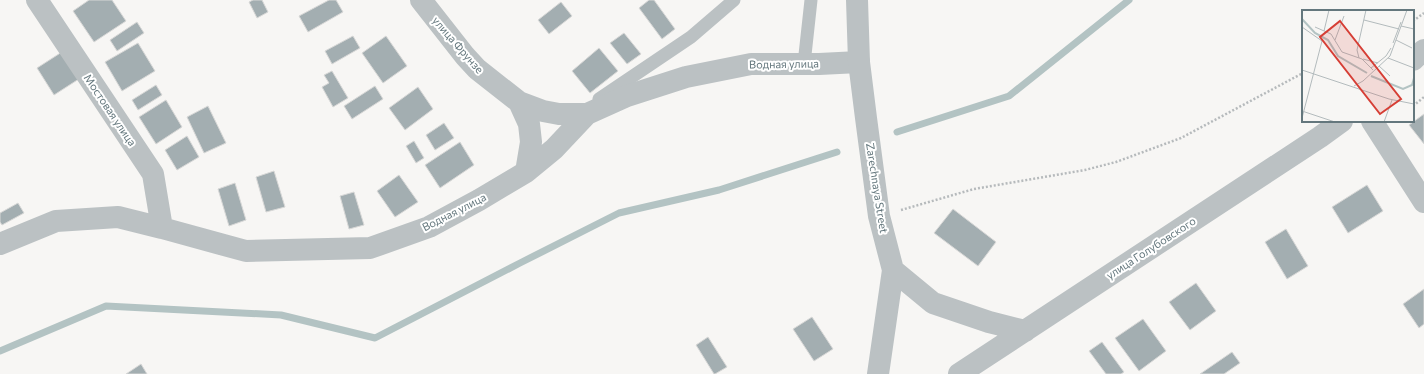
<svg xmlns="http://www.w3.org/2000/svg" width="1424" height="374" font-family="Commissioner,sans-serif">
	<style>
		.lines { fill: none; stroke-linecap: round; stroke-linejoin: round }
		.stream { stroke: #b3c3c3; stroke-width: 7 }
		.building { fill: #a3aeb1; stroke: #d8d8d7 }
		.path { stroke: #b6babc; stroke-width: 2.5; stroke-dasharray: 2 2; stroke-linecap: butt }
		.service { stroke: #bbc1c3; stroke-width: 13 }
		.minor { stroke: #bbc1c3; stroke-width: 22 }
		.tertiary { stroke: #bbc1c3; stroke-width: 22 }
		.labels { text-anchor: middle; stroke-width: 4; stroke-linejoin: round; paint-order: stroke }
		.street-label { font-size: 11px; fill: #64777d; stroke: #fff }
		.inset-river { fill: none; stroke: #b3c3c3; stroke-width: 2 }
		.inset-road { fill: none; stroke: #b3bbbd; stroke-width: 1 }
		.view { fill: #d63e35; fill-opacity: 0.15; stroke: #d63e35; stroke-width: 2 }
		.inset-edge { fill: none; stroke: #64777d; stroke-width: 2 }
	</style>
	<rect width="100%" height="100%" fill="#f7f6f4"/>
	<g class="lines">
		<!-- stream -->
		<path class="stream" d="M897,132L1009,96L1129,0
			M0,351L106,306L281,315L375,338L520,263L619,213L719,190L837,152"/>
	</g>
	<!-- building -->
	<path class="building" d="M89,0H112L126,21L94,42L73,11Z
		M253,0H262L268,12L257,18L249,2Z
		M329,0H336L343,12L308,32L299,16Z
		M649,0H654L675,29L662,39L639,8Z
		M561,2L572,16L549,34L538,20Z
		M137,22L144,33L117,51L110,40Z
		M624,33L641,54L627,64L610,43Z
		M353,36L360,48L332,64L325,51Z
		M386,36L407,66L383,83L362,53Z
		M138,43L155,71L122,91L105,62Z
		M599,48L618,71L590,93L572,71Z
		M65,50L82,77L54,95L37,68Z
		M332,71L348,98L333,107L322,87L329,83L324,75Z
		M156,85L162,95L138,110L132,100Z
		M375,86L383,99L352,119L344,106Z
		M418,87L433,109L405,130L389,108Z
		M166,100L182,127L156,144L139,117Z
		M208,106L226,143L204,153L187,117Z
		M1424,114V144L1409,125Z
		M444,123L454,138L435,150L426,135Z
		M187,136L199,157L177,170L165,150Z
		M414,141L424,158L416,163L406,146Z
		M460,142L474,165L440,188L425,165Z
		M274,171L285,207L266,212L256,177Z
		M399,175L418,202L395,217L377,191Z
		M235,183L246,220L229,226L218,189Z
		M1367,185L1383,211L1348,233L1332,207Z
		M354,192L364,225L349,229L340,196Z
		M18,203L24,213L2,225L0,222V213Z
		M953,209L996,242L978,266L934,233Z
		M1286,229L1308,266L1287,279L1265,242Z
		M1196,283L1216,311L1190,330L1169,302Z
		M1424,289V324L1419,328L1403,304Z
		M812,317L833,349L814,361L793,329Z
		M1143,319L1166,351L1139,371L1115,338Z
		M708,337L727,367L715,374H714L696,345Z
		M1102,342L1124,372L1121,374H1106L1089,351Z
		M1232,352L1240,363L1224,374H1200Z
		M141,364L147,374H126Z"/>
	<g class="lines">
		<!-- path -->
		<path class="path" d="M1413,21L1424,13
			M1413,106L1424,97
			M901,210L974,189L1085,170L1116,162L1181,138L1303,73"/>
		<!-- service -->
		<path class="service" d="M804,64L811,0
			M599,99L691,37L734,0"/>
		<!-- minor -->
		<path class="minor" d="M37,0L153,174L162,228
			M421,0L465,56L477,69L519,102L543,111L559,114H587
			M519,102L529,124L531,142L526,172
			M0,244L56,221L118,217L162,228L246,251L370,248L429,227L479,200L526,172L554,149L587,114L627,96L686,77L751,64H819L859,62"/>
		<!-- tertiary -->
		<path class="tertiary" d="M857,0L859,62L866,118L879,216L893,270L878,374
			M1413,60L1424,50
			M1372,121L1424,202
			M893,270L933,303L989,322L1025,331
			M959,374L1320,137L1342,121"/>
	</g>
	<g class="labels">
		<!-- street labels -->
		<g class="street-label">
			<text transform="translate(458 45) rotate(49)" y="4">улица Фрунзе</text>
			<text transform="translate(784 64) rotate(-1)" y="4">Водная улица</text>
			<text transform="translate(110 110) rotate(56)" y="4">Мостовая улица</text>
			<text transform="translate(877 188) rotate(81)" y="4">Zarechnaya Street</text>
			<text transform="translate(454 212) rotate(-27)" y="4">Водная улица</text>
			<text transform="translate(1151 248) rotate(-33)" y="4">улица Голубовского</text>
		</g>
	</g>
	<!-- overview -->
	<g transform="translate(1302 10)">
		<rect width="112" height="112" fill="#f7f6f4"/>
		<path class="inset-river" d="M0,9L13,23L26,30L36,46L65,63M69,66L101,79L110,75L112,68"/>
		<path class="inset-road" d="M62,10L97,19M99,16L112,19M0,17L20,31L0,108M13,17L29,24L40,42L60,49L71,60M22,21L27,0M33,30L42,6M94,30L110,38M91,33L99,12M57,48L55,40L64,0M86,48L112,58M61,49L76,53M77,56L88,66M69,58L84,46L89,38M0,60L87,89L112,94M52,76L61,71L88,46L105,0M0,101L33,112M82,112L90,90"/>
		<path class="view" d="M38,11L99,89L78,104L18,27Z"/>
		<rect width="112" height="112" class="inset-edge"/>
	</g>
</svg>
